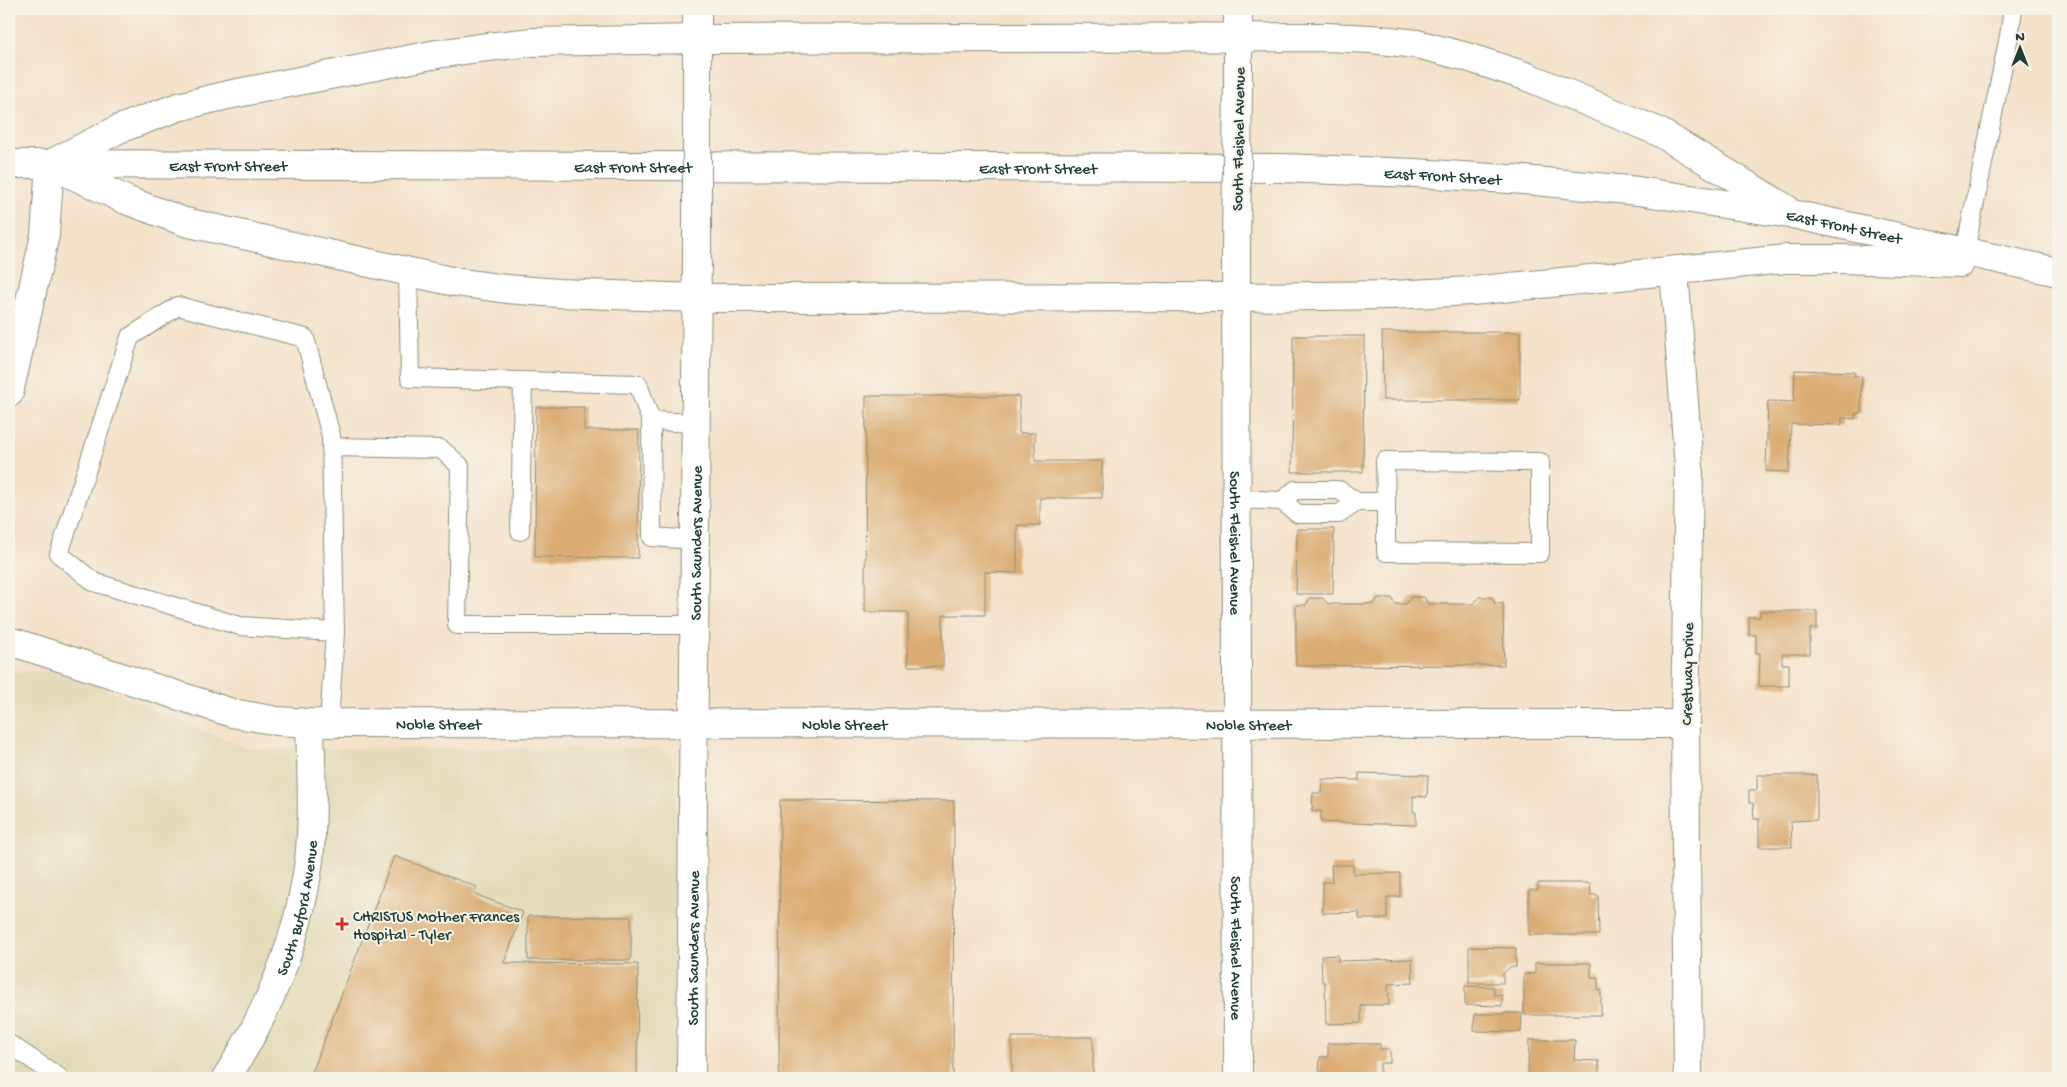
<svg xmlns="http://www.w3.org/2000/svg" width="2067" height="1087" font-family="'Gochi Hand',sans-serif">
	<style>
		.built { fill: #e4dbba }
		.building { fill: #dbad74 }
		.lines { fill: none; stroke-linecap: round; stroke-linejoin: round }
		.service-casing { stroke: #8a8f7e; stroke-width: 20 }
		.minor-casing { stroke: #8a8f7e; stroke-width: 30 }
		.primary-casing { stroke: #8a8f7e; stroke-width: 30 }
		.service { stroke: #fff; stroke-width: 18 }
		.minor { stroke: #fff; stroke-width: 28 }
		.primary { stroke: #fff; stroke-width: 28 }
		.minor-bridge-casing { stroke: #8a8f7e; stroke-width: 30; stroke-linecap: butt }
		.minor-bridge { stroke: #fff; stroke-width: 28 }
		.poi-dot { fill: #c8321e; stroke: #f7f3e8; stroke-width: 2 }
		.labels { text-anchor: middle; stroke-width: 4; stroke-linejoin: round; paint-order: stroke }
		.street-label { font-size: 16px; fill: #1f3d34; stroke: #f7f3e8 }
		.poi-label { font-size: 16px; fill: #1f3d34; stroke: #f7f3e8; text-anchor: start }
	</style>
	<rect width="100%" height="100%" fill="#f7f3e8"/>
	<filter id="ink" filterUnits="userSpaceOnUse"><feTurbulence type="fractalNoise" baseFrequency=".02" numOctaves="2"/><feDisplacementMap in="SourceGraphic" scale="10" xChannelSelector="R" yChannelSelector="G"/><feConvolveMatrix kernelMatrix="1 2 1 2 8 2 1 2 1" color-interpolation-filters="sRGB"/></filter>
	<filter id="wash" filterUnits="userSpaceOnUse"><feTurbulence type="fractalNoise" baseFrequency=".0096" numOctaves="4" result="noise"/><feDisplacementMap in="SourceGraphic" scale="20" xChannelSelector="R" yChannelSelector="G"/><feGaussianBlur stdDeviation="1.12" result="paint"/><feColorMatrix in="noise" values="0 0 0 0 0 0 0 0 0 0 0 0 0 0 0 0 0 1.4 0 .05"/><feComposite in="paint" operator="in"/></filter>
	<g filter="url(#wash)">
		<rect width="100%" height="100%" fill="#f4e1c9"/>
		<!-- built -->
		<path class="built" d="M16,672H56L86,681L248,749L659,748L671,757L676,771L673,1078H9V673Z"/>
		<g id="blocks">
			<!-- building -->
			<path class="building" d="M1382,332H1520V400H1383Z
				M1293,336H1364L1363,472H1292Z
				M1795,370L1854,372V376H1862L1861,413H1856L1855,419L1842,418V425L1791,424L1789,472L1766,471L1768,401L1794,402Z
				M866,396H1019V433H1035V461H1102V498H1040V525H1017V573L985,572V615H943V666H908V612H865Z
				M536,407H584V430H639L638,558L535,557Z
				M1297,529H1334L1333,594H1296Z
				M1411,597H1424L1428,604H1474L1479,597H1492L1495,604L1503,603L1504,665L1296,666V605H1306L1310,598H1323L1328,604H1374L1378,598H1392L1395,604H1406Z
				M1760,611H1817V629H1810V654H1782V664H1789V686H1759L1760,653H1756V635H1749V617H1760Z
				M1359,773L1428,775L1427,797L1413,796V812H1416V825L1321,822V811H1312L1313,793H1321L1322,779L1359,780Z
				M1757,775H1817V820L1791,821L1792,847H1759V819H1754L1753,803H1749V790H1757Z
				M780,800L954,801L953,1078H779Z
				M394,856L477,887L474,894L523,912L504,963L638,964L637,1078H310Z
				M1331,865H1353V874L1400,873V897H1387V919H1359V912L1323,913V882H1332Z
				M1538,883H1590L1591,895H1598L1599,935H1529V890H1538Z
				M528,916L631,917V960H528Z
				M1469,947L1516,948V967H1510L1503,974V983H1469Z
				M1338,955V961L1412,959L1413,983L1388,984L1389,1005H1361V1023L1326,1024L1325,982H1322L1321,956Z
				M1535,963H1591V978H1598V990H1601V1015H1524V974H1535Z
				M1465,986L1494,987V995H1502V1006L1465,1005Z
				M1504,1013H1522L1521,1032L1474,1031L1475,1014H1504Z
				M1012,1037H1093V1078H1012Z
				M1529,1040H1575L1574,1060L1599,1061V1078H1528Z
				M1328,1043L1380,1044V1049H1390V1063H1380V1078H1323V1071H1319L1320,1057H1328Z"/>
		</g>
	</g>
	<g filter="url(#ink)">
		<use href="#blocks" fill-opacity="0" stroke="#8a8f7e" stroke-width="1"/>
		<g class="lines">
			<defs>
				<path id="service" d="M1965,251L2009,36L2013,9
					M408,272L410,378L638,384L651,421L652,537L695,540
					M651,421L696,423
					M331,447L441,449L460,466L457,625H694
					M1237,499L1282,501L1298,514H1339L1357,502L1339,490H1295L1282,501
					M1357,502H1386L1385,461L1540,462V553L1386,552V502
					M520,531L523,381
					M329,724L335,632L331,436L305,338L178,306L130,337L59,554L94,582L240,626L335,632
					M9,1044L60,1078"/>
				<g id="minor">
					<path d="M697,79V9"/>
					<path d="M1238,82V9"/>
					<path id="s1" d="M1236,247L1238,1078"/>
					<path d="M1674,271L1689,468L1685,724L1688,1078"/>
					<path d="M9,393L45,235L50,164"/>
					<path id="s2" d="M9,646L16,643L232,713L277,721L310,723L1685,724"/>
					<path id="s3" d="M226,1078C269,1011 299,940 309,860C314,815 311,768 310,723"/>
					<path id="s4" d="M691,1078L697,248"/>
				</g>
				<g id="primary">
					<path d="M56,161L119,129L178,107L228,95L437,54L479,48L532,42L697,39L1326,37L1371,39L1417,44L1467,57L1528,77L1659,132L1785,208"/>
					<path id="s5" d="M9,164L1281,168L1415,173L1524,180L1638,191L1797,215L2058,272"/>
					<path d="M58,168L126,200L185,222L455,282L507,289L558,293L697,298L1236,297L1391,295L1472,291L1786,259H1840L1960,263"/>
				</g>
			</defs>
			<!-- service casing -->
			<use href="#service" class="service-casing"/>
			<!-- minor casing -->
			<use href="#minor" class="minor-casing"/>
			<!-- primary casing -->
			<use href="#primary" class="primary-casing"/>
			<!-- service -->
			<use href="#service" class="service"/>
			<!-- minor -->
			<use href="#minor" class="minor"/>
			<!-- primary -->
			<use href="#primary" class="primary"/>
			<defs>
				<path id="minor-bridge" d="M1236,247L1238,82
					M697,248V79"/>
			</defs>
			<!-- minor-bridge casing -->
			<use href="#minor-bridge" class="minor-bridge-casing"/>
			<!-- minor-bridge -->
			<use href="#minor-bridge" class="minor-bridge"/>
		</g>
	</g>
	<!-- markers -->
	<path class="poi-dot" d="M339.5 916.5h5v5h5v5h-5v5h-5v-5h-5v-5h5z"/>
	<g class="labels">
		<!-- street labels -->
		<g class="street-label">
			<text transform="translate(1237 139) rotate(-89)" y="6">South Fleishel Avenue</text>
			<text dy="6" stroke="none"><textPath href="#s5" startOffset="219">East Front Street</textPath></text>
			<text dy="6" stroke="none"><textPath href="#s5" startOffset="624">East Front Street</textPath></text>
			<text dy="6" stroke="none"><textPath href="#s5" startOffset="1029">East Front Street</textPath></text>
			<text dy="6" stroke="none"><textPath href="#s5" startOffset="1434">East Front Street</textPath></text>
			<text dy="6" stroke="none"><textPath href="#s5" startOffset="1839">East Front Street</textPath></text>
			<text dy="6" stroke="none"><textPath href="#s1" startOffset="296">South Fleishel Avenue</textPath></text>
			<text dy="6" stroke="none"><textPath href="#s4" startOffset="535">South Saunders Avenue</textPath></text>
			<text transform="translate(1686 674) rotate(-89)" y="6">Crestway Drive</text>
			<text dy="6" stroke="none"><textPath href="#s2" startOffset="442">Noble Street</textPath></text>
			<text dy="6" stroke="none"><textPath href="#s2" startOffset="848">Noble Street</textPath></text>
			<text dy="6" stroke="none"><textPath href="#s2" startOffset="1252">Noble Street</textPath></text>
			<text dy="6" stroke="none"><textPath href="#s3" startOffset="186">South Buford Avenue</textPath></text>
			<text dy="6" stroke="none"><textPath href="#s4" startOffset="130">South Saunders Avenue</textPath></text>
			<text dy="6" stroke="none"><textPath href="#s1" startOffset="701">South Fleishel Avenue</textPath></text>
		</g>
		<!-- poi labels -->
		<g class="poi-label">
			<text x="353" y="921">CHRISTUS Mother Frances<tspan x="353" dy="18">Hospital - Tyler</tspan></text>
		</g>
	</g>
	<!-- margin -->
	<rect width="2067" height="1087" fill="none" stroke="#f7f3e8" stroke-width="30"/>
	<!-- north arrow -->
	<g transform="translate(2020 48)" stroke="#f7f3e8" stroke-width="4" paint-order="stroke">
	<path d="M0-4L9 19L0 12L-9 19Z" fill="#1f3d34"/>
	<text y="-8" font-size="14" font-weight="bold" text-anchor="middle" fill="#1f3d34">N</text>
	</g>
</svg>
